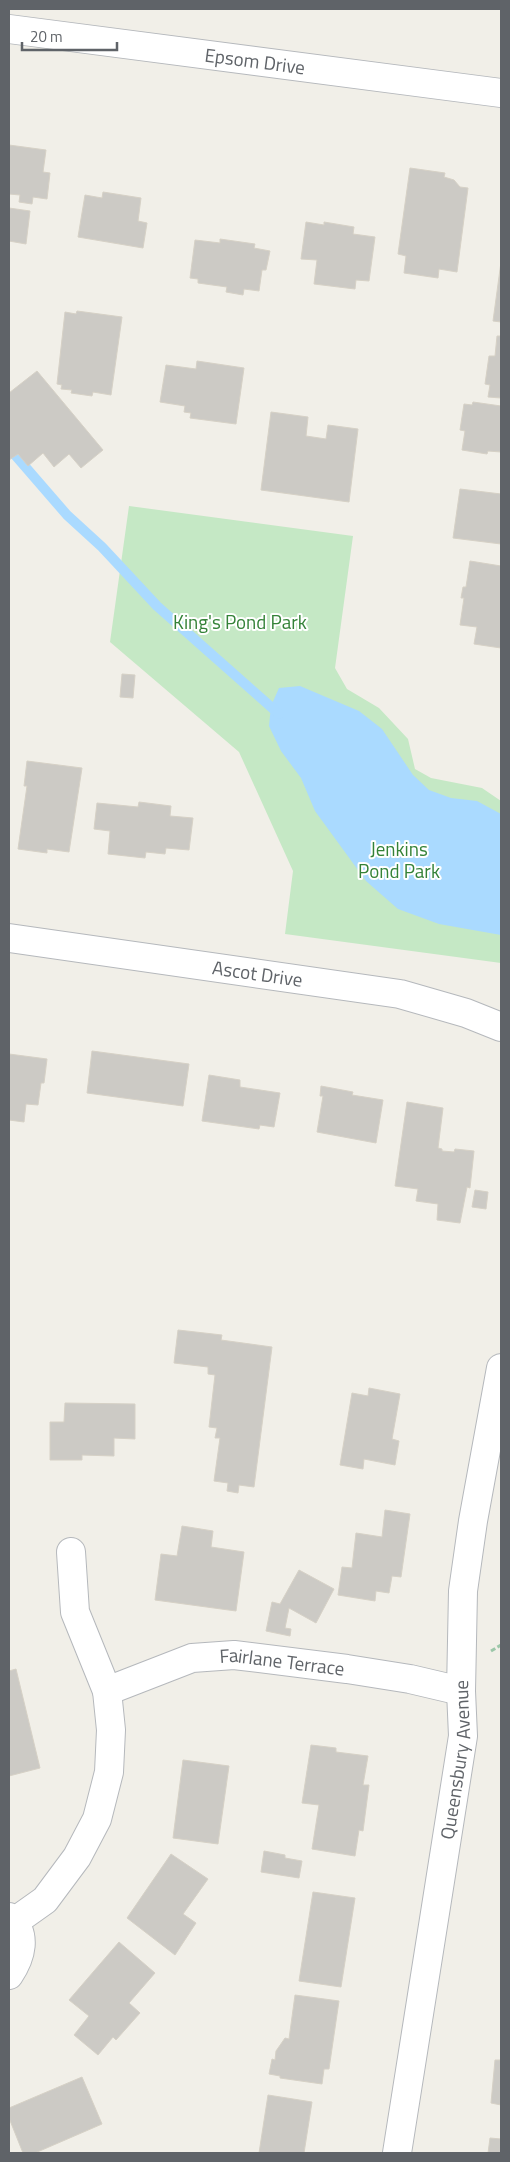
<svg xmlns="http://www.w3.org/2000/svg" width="510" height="2162" font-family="'Titillium Web',sans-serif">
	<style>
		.green { fill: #c5e8c5 }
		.water { fill: #aadaff }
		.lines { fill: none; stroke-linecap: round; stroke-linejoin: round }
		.stream { stroke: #aadaff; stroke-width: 10 }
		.building { fill: #cccac5; stroke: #d6d1c6 }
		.minor-casing { stroke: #b5b8bc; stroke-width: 30 }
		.path { stroke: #9cc7a9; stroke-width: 3; stroke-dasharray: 5 2.5; stroke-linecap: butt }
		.minor { stroke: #fff; stroke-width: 28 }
		.labels { text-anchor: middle; stroke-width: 4; stroke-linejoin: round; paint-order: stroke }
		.street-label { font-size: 19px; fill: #5f6368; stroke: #fff }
		.park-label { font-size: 19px; fill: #348238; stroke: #fff }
	</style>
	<rect width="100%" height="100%" fill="#f1efe8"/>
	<!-- green -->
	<path class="green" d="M129,506L353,536L335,668L347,689L379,708L408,739L415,769L431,778L482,788L501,801V963L285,934L293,871L239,752L110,642Z"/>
	<!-- water -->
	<path class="water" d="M300,686L359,711L382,729L413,775L429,790L451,798L477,801L501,814V935L439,924L398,909L366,881L315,811L301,778L281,751L269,726L271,706L279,688Z"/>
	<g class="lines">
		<!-- stream -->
		<path class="stream" d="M9,448L67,515L102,547L157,606L279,714"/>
	</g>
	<!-- building -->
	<path class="building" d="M9,145L46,150L43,172L50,173L47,199L33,197L32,204L19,202L20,195L9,194Z
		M410,168L445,173L444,177L454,180L460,187L468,188L457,272L439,269L438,278L404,273L406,256L398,254Z
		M103,192L141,198L138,221L147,223L143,248L78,237L85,195L102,198Z
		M9,208L30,211L26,244L9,241Z
		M306,222L324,225V222L354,227L353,234L375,237L369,281L356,280L355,289L314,284L317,260L301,259Z
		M220,239L255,244L254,248L270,251L266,270H262L259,291L244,289L243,295L226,292L227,287L198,283V279L190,278L195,240L220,243Z
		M501,262V322L493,321Z
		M77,311L122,317L111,395L93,392L92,396L71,393L72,390L61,389L62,385L57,384L65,312L76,314Z
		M497,336H501V398L488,397L490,385L485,384L489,356H495Z
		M197,361L244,368L236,424L190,418L191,413L184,412L185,406L160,402L166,365L196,369Z
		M37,371L103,450L81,468L69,454L54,467L43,453L28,466L18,454L9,460V393Z
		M473,402L501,406V452L488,451L487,454L462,450L465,431L460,430L464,404L472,405Z
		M271,412L308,417L306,436L326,439L328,425L358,429L349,502L261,490Z
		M460,489L501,494V544L453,538Z
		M470,561L501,566V648L474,644L477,627L460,625L464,598H461L463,587H466Z
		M122,674L135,675L133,698L120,697Z
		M27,761L82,768L69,852L47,849V853L18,849L27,786H24Z
		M139,802L171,806L170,816L193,818L189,850L166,848L165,854L146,852L145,858L108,854L110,831L94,829L97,803L138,807Z
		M92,1051L189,1064L183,1106L87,1093Z
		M9,1054L47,1059L44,1083H41L38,1105L26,1104L24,1122L9,1120Z
		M209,1075L240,1080V1087L280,1093L274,1127L260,1125L259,1129L202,1121Z
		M321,1086L353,1092L352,1095L383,1100L376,1143L317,1132L323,1096H320Z
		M407,1102L443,1108L438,1148L442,1149V1151L454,1152L455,1149L474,1151L470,1188L467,1187L460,1223L437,1220L438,1204L416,1201L418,1189L395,1186Z
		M475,1190L488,1192L486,1209L472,1207Z
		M178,1330L222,1335L221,1340L272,1347L254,1487L239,1485L238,1493L227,1491L228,1483L214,1481L220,1438H215L217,1428L209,1427L215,1375L208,1374V1367L174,1363Z
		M369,1388L400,1394L392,1439L399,1441L395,1465L364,1459L363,1469L340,1465L352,1393L368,1396Z
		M65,1403L135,1404V1439L114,1438V1456L82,1455V1460H50V1422H64Z
		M385,1510L410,1514L401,1577L392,1576L389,1593L376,1591L375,1601L338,1595L342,1567L352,1568L356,1533L382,1537Z
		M182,1526L213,1531L211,1547L244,1552L236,1611L155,1600L161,1554L177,1556Z
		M299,1570L334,1589L316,1623L289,1608L285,1628L291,1629L290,1636L266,1631L272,1602L280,1604Z
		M16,1669L40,1768L9,1776V1671Z
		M311,1745L336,1748V1752L368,1756L363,1785H369L363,1831L359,1830L355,1856L312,1849L319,1805L302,1803Z
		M183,1760L229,1766L218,1844L173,1838Z
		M264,1851L285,1855V1858L302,1861L299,1878L261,1872Z
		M171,1854L208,1879L183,1914L196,1923L175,1955L127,1918Z
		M313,1892L355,1898L341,1987L299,1981Z
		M119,1942L155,1973L129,2003L140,2013L116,2040L113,2037L98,2055L74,2035L89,2016L69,2000Z
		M295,1995L339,2001L329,2069H324L322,2084L280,2078V2076L269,2074L272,2059L275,2060L276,2051L285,2038L289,2039Z
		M495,2060H501V2105L491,2103Z
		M82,2077L102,2124L35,2153H23L9,2118V2108Z
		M268,2095L312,2102L304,2153H259Z
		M490,2138L501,2139V2153H488Z"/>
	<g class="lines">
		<defs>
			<g id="minor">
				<path id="s1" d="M9,29L501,93"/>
				<path id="s2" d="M9,938L400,994L466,1013L501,1027"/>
				<path d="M71,1552L75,1612L107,1691"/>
				<path d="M9,1917C28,1935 21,1957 9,1975"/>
				<path id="s3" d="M14,1922L45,1900L77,1857L97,1819L109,1772L111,1730L107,1691L192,1658L234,1655L347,1669L410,1679L461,1691"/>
				<path id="s4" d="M397,2153L463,1736L461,1691L463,1591L473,1521L501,1368"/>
			</g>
		</defs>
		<!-- minor casing -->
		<use href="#minor" class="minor-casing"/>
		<!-- path -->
		<path class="path" d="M491,1651L501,1645"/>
		<!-- minor -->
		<use href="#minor" class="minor"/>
	</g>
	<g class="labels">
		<!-- street labels -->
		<g class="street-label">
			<text dy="7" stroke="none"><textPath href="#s1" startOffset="248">Epsom Drive</textPath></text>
			<text dy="7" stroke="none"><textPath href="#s2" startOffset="251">Ascot Drive</textPath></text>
			<text dy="7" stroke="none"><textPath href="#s3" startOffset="446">Fairlane Terrace</textPath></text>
			<text dy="7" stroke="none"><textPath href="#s4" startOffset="398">Queensbury Avenue</textPath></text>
		</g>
		<!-- park labels -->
		<g class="park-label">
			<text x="240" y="629">King's Pond Park</text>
			<text x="399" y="856">Jenkins<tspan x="399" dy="22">Pond Park</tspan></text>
		</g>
	</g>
	<!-- border -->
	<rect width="510" height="2162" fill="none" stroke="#5f6368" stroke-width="20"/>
	<!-- scale -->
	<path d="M22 42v8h95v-8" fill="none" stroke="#5f6368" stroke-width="2.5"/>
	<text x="30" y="42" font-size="15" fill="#5f6368" stroke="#ffffff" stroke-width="4" paint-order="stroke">20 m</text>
</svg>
